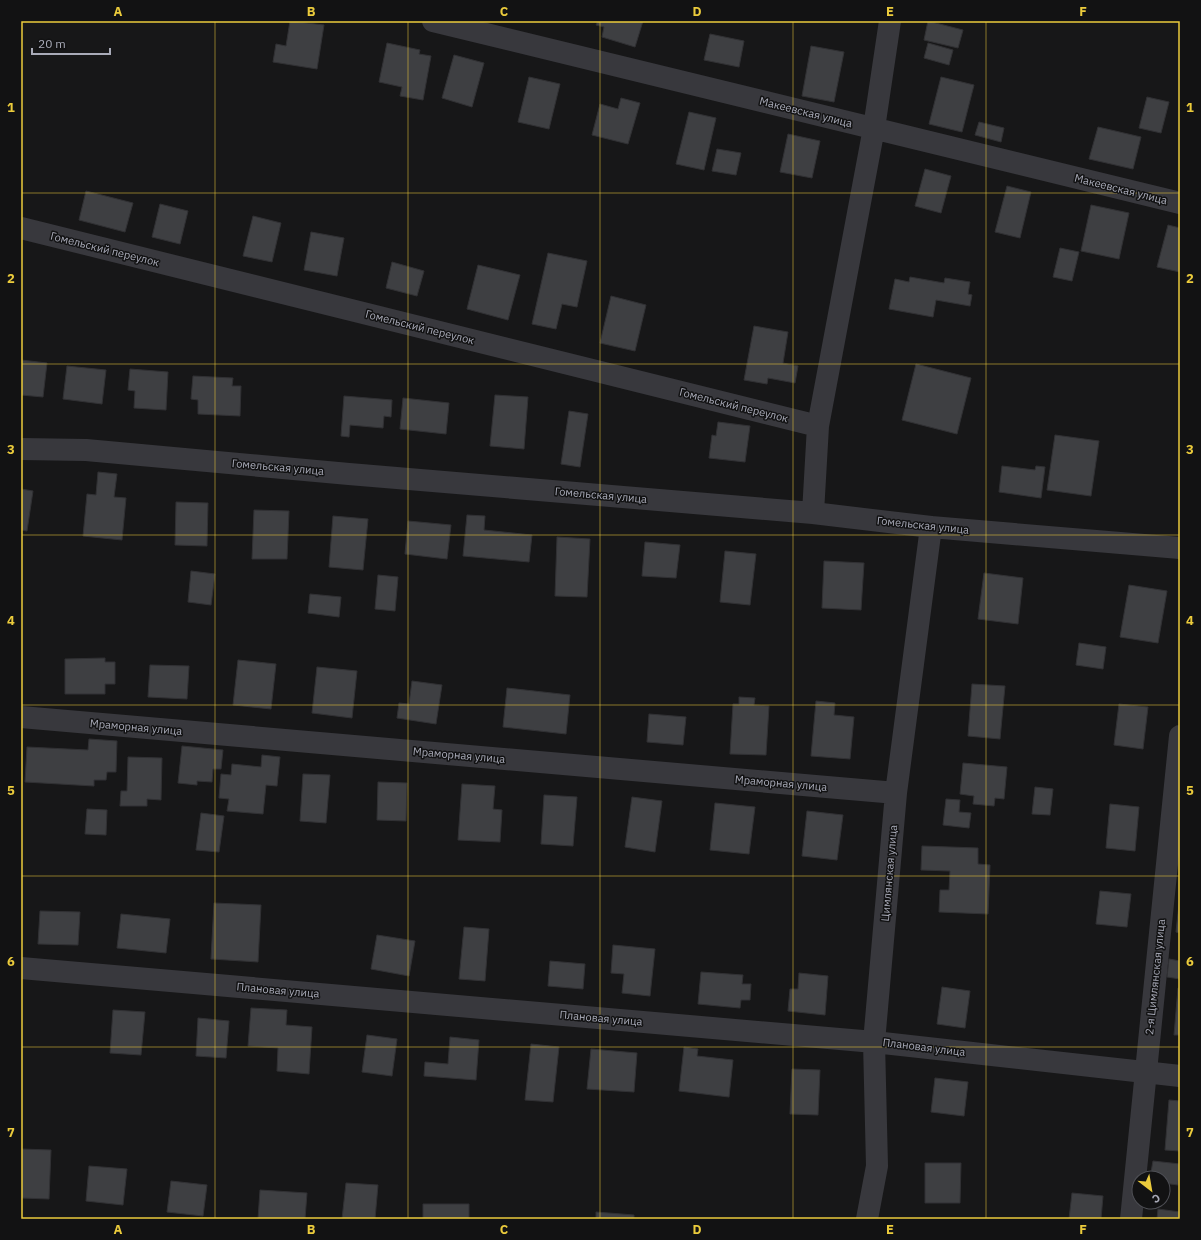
<svg xmlns="http://www.w3.org/2000/svg" width="1201" height="1240" font-family="'IBM Plex Sans',sans-serif">
	<style>
		.building { fill: #3e3f42; stroke: #313134 }
		.lines { fill: none; stroke-linecap: round; stroke-linejoin: round }
		.minor { stroke: #38383d; stroke-width: 22 }
		.grid { fill: none; stroke: #ebcb3c; stroke-width: 1; stroke-opacity: 0.55 }
		.labels { text-anchor: middle; stroke-width: 3; stroke-linejoin: round; paint-order: stroke }
		.street-label { font-size: 11px; fill: #a9abb8; stroke: #121213 }
		.neatline { fill: none; stroke: #ebcb3c; stroke-width: 1.5 }
		.grid-label { font-size: 13px; text-anchor: middle; font-weight: bold; fill: #ebcb3c }
	</style>
	<rect width="100%" height="100%" fill="#171718"/>
	<!-- building -->
	<path class="building" d="M290,21L324,25L317,69L273,62L276,44L286,46Z
		M598,21H643L635,47L602,37L604,27L596,25Z
		M928,21L963,30L958,48L924,40Z
		M710,34L744,41L739,67L704,60Z
		M387,43L420,50L419,54L431,56L423,100L400,96L402,87L379,82Z
		M928,43L953,50L949,65L924,58Z
		M811,46L844,52L834,102L802,96Z
		M454,55L484,63L472,107L442,98Z
		M529,77L560,84L549,129L518,122Z
		M941,77L974,85L962,132L929,124Z
		M1147,97L1169,102L1161,133L1139,128Z
		M621,98L640,103L628,144L592,135L600,104L618,109Z
		M689,112L716,118L704,170L676,164Z
		M979,122L1004,128L1001,142L975,135Z
		M1098,127L1141,137L1133,169L1089,159Z
		M788,134L820,141L812,178L780,172Z
		M717,149L741,153L736,175L712,171Z
		M925,169L951,176L941,213L915,206Z
		M1007,186L1031,192L1020,238L995,232Z
		M86,191L133,203L125,232L79,220Z
		M160,204L188,211L180,244L152,237Z
		M1091,205L1129,213L1119,259L1081,251Z
		M253,216L281,223L272,262L243,256Z
		M1168,225L1180,228V272L1157,267Z
		M311,232L344,238L337,276L304,270Z
		M1060,248L1079,252L1072,281L1053,277Z
		M548,253L587,261L577,307L562,304L556,329L532,324Z
		M392,262L424,271L417,296L386,288Z
		M478,265L520,275L508,320L467,309Z
		M910,277L944,283L945,278L970,282L968,294L972,295L970,306L936,300L933,317L889,309L895,279L909,282Z
		M611,296L646,305L635,351L600,343Z
		M754,326L788,332L783,363L798,366L795,383L768,378L767,384L744,380Z
		M21,360L47,363L43,397L21,395Z
		M916,364L971,378L957,434L902,420Z
		M67,366L106,370L102,404L63,399Z
		M130,369L168,372L166,410L134,408L135,391L128,390Z
		M193,376L233,378L232,386H241L240,416L198,414V400L191,399Z
		M495,395L528,397L524,449L490,446Z
		M344,396L392,400L391,417L384,416L383,428L350,425L349,437L341,436Z
		M403,398L449,403L446,434L400,429Z
		M569,411L588,414L580,467L561,464Z
		M718,422L750,426L745,462L709,458L712,435L716,436Z
		M1055,435L1099,441L1091,496L1047,490Z
		M1002,466L1035,470L1036,466L1045,467L1041,498L999,492Z
		M98,472L117,474L114,497L126,498L122,540L83,536L87,494L96,495Z
		M21,489L33,491L27,531L21,530Z
		M176,502L208,503L207,546L175,545Z
		M254,510L289,511L287,559H252Z
		M467,515L485,516L484,530L532,535L529,562L463,556Z
		M333,516L368,519L363,570L329,567Z
		M408,521L451,525L447,559L405,554Z
		M557,537L590,539L587,597L555,596Z
		M645,542L680,545L676,578L642,576Z
		M725,551L756,554L750,605L720,602Z
		M824,561L864,563L861,610L822,608Z
		M191,571L215,574L211,605L188,602Z
		M984,573L1023,578L1018,624L978,619Z
		M378,575L398,577L395,611L375,609Z
		M1129,585L1167,591L1158,643L1120,637Z
		M310,594L341,597L339,617L308,613Z
		M1079,643L1106,647L1103,669L1076,665Z
		M105,658V662H115V684H105V694H65V659Z
		M238,660L276,664L271,709L233,705Z
		M150,665L189,666L187,699L148,697Z
		M317,667L357,671L352,718L312,713Z
		M412,681L442,685L436,724L397,718L399,703L409,704Z
		M972,684L1005,686L1000,739L968,736Z
		M507,688L570,695L566,734L503,727Z
		M739,697L755,698L754,705L769,706L766,755L730,754L733,704H739Z
		M816,701L835,703L834,715L854,717L850,759L811,756Z
		M1119,704L1148,707L1143,749L1114,745Z
		M649,714L686,717L683,745L647,742Z
		M89,739L117,741L116,772H107L106,780H94V786L25,782L27,747L88,750Z
		M182,746L223,750L221,769H213L212,782L197,781V785L178,783Z
		M262,755L280,757L277,786L266,785L263,814L227,811L229,799L219,798L221,774L231,775L232,764L261,767Z
		M128,757L162,758L161,800L147,799V806H120L121,791H127Z
		M963,763L1007,767L1004,799L995,798L994,806L973,804L974,796L960,794Z
		M303,774L330,775L326,823L300,821Z
		M378,782L407,783L406,821L377,820Z
		M462,784L495,786L493,809L502,810L500,842L458,840Z
		M1035,787L1053,789L1050,815L1032,814Z
		M544,795L577,797L573,846L541,844Z
		M632,797L662,801L655,852L625,847Z
		M946,799L960,800L959,812L971,813L969,828L943,825Z
		M715,803L755,807L749,854L710,850Z
		M1110,804L1139,807L1135,851L1106,848Z
		M87,809L107,810L106,835L85,834Z
		M807,811L843,815L837,860L802,856Z
		M201,813L224,816L219,852L196,850Z
		M922,846L978,848V864L990,865L988,914L939,912L940,890H949L950,871L921,870Z
		M1100,891L1131,894L1127,927L1096,924Z
		M1180,895V933L1176,932Z
		M214,903L261,905L258,962L211,959Z
		M40,911L80,912L78,945L38,944Z
		M121,914L170,919L166,953L117,948Z
		M464,927L489,929L485,981L459,979Z
		M377,935L415,941L409,976L371,969Z
		M613,945L655,949L650,996L622,993L624,974L611,973Z
		M1169,959L1180,961V979L1167,977Z
		M550,961L585,964L583,989L548,986Z
		M701,972L743,975L742,984H751L750,1000H741L740,1008L698,1004Z
		M799,973L828,976L825,1015L788,1011L790,989H798Z
		M942,987L970,991L965,1028L937,1024Z
		M1178,988H1180V1035H1174Z
		M251,1008L287,1010L286,1025L312,1027L309,1074L277,1071L278,1048L248,1046Z
		M113,1010L145,1012L141,1055L110,1053Z
		M198,1018L229,1021L226,1058L196,1056Z
		M367,1035L397,1039L392,1076L362,1072Z
		M450,1037L479,1040L476,1080L424,1076L425,1062L448,1064Z
		M531,1044L559,1047L553,1102L525,1100Z
		M684,1047L698,1049L697,1056L733,1060L729,1097L679,1091Z
		M591,1049L637,1053L634,1092L587,1089Z
		M792,1069L820,1070L818,1115L790,1114Z
		M935,1078L968,1082L964,1116L931,1112Z
		M1169,1100L1180,1101V1151L1165,1150Z
		M21,1149L51,1150L49,1199L21,1198Z
		M1153,1161L1180,1164L1178,1185L1163,1183V1178H1150Z
		M925,1163H961L960,1203H925Z
		M89,1166L127,1169L123,1205L86,1201Z
		M171,1181L207,1185L203,1216L167,1212Z
		M346,1183L378,1185L375,1219H342Z
		M260,1190L307,1193L305,1219H258Z
		M1072,1193L1103,1196L1101,1219H1069Z
		M423,1204H469V1219H423Z
		M1158,1209L1180,1212V1219H1157Z
		M596,1212L634,1215V1219H596Z"/>
	<g class="lines">
		<!-- minor -->
		<path class="minor" d="M433,21L1180,203
			M21,228L818,426
			M21,449L86,450L349,474L813,513L931,527L1180,548
			M813,513L818,426L874,128L890,21
			M21,717L896,793
			M21,968L874,1042L1180,1076
			M867,1219L877,1166L874,1042L896,793L931,527
			M1131,1219L1180,736"/>
	</g>
	<!-- grid -->
	<path class="grid" d="M215,21V1219M408,21V1219M600,21V1219M793,21V1219M986,21V1219M21,193H1180M21,364H1180M21,535H1180M21,705H1180M21,876H1180M21,1047H1180"/>
	<g class="labels">
		<!-- street labels -->
		<g class="street-label">
			<text transform="translate(806 112) rotate(14)" y="4">Макеевская улица</text>
			<text transform="translate(1121 189) rotate(14)" y="4">Макеевская улица</text>
			<text transform="translate(105 249) rotate(14)" y="4">Гомельский переулок</text>
			<text transform="translate(420 327) rotate(14)" y="4">Гомельский переулок</text>
			<text transform="translate(734 405) rotate(14)" y="4">Гомельский переулок</text>
			<text transform="translate(278 467) rotate(5)" y="4">Гомельская улица</text>
			<text transform="translate(601 495) rotate(5)" y="4">Гомельская улица</text>
			<text transform="translate(923 525) rotate(6)" y="4">Гомельская улица</text>
			<text transform="translate(136 727) rotate(5)" y="4">Мраморная улица</text>
			<text transform="translate(459 755) rotate(5)" y="4">Мраморная улица</text>
			<text transform="translate(781 783) rotate(5)" y="4">Мраморная улица</text>
			<text transform="translate(889 873) rotate(-85)" y="4">Цимлянская улица</text>
			<text transform="translate(1155 977) rotate(-84)" y="4">2-я Цимлянская улица</text>
			<text transform="translate(278 990) rotate(5)" y="4">Плановая улица</text>
			<text transform="translate(601 1018) rotate(5)" y="4">Плановая улица</text>
			<text transform="translate(924 1047) rotate(7)" y="4">Плановая улица</text>
		</g>
	</g>
	<!-- border -->
	<rect width="1201" height="1240" fill="none" stroke="#121213" stroke-width="44"/>
	<!-- north arrow -->
	<g transform="translate(1151 1190) rotate(149)"><circle r="19" fill="#121213" stroke="#4e4f55"/>
	<path d="M0-3L7 15L0 10L-7 15Z" fill="#ebcb3c"/>
	<text y="-6" font-size="11" font-weight="bold" text-anchor="middle" fill="#a9abb8">С</text>
	</g>
	<!-- scale -->
	<path d="M32 48v6h78v-6" fill="none" stroke="#a9abb8" stroke-width="2"/>
	<text x="38" y="48" font-size="12" fill="#a9abb8" stroke="#121213" stroke-width="3" paint-order="stroke">20 m</text>
	<rect x="22" y="22" width="1157" height="1196" class="neatline"/>
	<g class="grid-label">
		<text x="118" y="16">A</text>
		<text x="311" y="16">B</text>
		<text x="504" y="16">C</text>
		<text x="697" y="16">D</text>
		<text x="890" y="16">E</text>
		<text x="1083" y="16">F</text>
		<text x="11" y="112">1</text>
		<text x="1190" y="112">1</text>
		<text x="11" y="283">2</text>
		<text x="1190" y="283">2</text>
		<text x="11" y="454">3</text>
		<text x="1190" y="454">3</text>
		<text x="11" y="625">4</text>
		<text x="1190" y="625">4</text>
		<text x="11" y="795">5</text>
		<text x="1190" y="795">5</text>
		<text x="11" y="966">6</text>
		<text x="1190" y="966">6</text>
		<text x="11" y="1137">7</text>
		<text x="1190" y="1137">7</text>
		<text x="118" y="1234">A</text>
		<text x="311" y="1234">B</text>
		<text x="504" y="1234">C</text>
		<text x="697" y="1234">D</text>
		<text x="890" y="1234">E</text>
		<text x="1083" y="1234">F</text>
	</g>
</svg>
